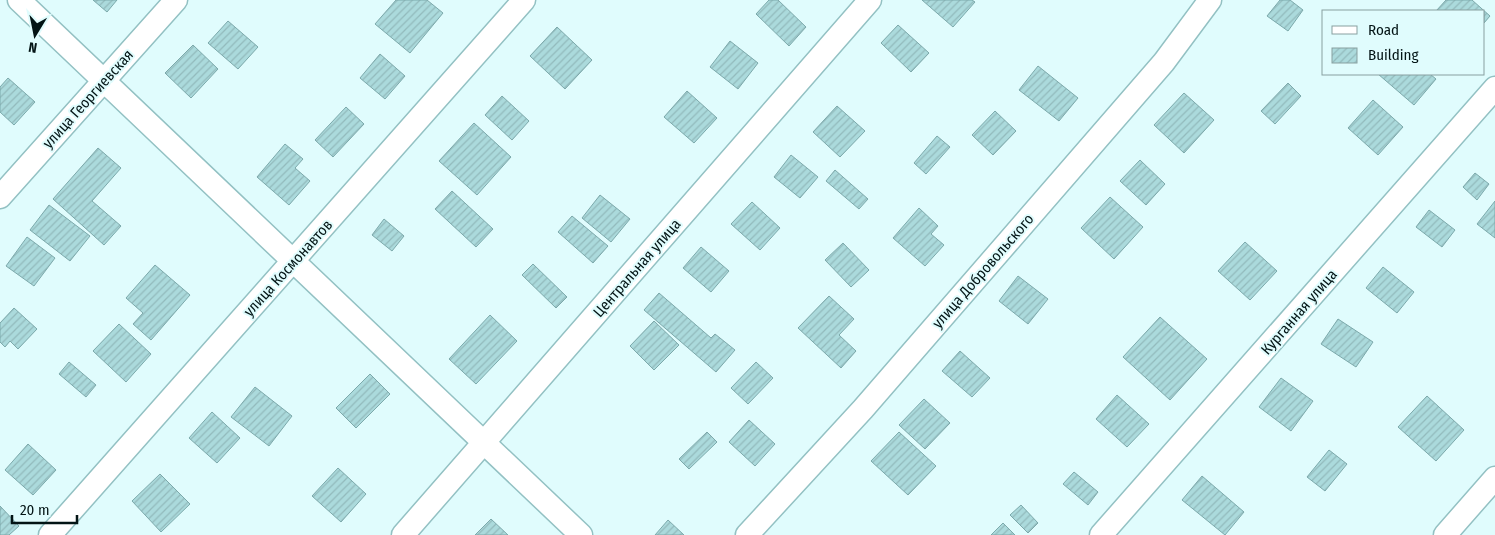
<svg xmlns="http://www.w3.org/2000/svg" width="1495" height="535" font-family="'Fira Sans Condensed',sans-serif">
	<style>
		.building { fill: url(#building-hatch); stroke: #7ca9ab }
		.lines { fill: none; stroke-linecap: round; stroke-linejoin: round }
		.minor-casing { stroke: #93c1c3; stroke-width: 25 }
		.minor { stroke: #fff; stroke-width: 22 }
		.labels { text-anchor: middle; stroke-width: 4; stroke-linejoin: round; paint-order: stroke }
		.street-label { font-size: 15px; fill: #031415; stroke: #e0fcfd }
	</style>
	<defs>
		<pattern id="building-hatch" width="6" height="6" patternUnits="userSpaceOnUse" patternTransform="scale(1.25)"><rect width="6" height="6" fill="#abdadc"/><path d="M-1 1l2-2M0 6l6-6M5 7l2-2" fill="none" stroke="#92babc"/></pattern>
	</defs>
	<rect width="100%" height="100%" fill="#e0fcfd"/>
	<!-- building -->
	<path class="building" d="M93,0H117L107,12Z
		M396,0H427L443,13L410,53L375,24Z
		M769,0H778L806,27L789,46L756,14Z
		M922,0H972L975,2L953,27Z
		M1280,0H1290L1303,10L1288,31L1267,16Z
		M1446,0H1472L1490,16L1484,23V11H1436Z
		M228,21L258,47L238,69L208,43Z
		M898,25L929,53L911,72L881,43Z
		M557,27L592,60L565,89L530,56Z
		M730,41L758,63L738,89L710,67Z
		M193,45L218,69L191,98L165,73Z
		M380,54L405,76L385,99L360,78Z
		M1038,66L1078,98L1059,121L1019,90Z
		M1378,74H1430L1436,79L1414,105Z
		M8,78L35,102L14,125L0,112V87Z
		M1288,83L1301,96L1275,124L1261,111Z
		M687,91L717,118L694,143L664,117Z
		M1184,93L1214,120L1184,153L1154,125Z
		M502,96L529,121L512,140L485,115Z
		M1373,100L1403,127L1378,155L1348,128Z
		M837,106L865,131L840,157L813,132Z
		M346,107L364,124L333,157L315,140Z
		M995,111L1016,131L993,155L972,135Z
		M474,123L511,157L477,195L439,161Z
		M937,136L950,147L926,174L914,163Z
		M285,144L303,159L295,168L310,181L289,205L257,177Z
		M98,148L121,168L92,201L121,226L104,245L53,199Z
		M791,155L818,177L800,198L774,177Z
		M1140,160L1165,184L1146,205L1120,181Z
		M835,170L868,199L859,209L826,181Z
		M1475,173L1489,184L1477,200L1463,187Z
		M452,191L493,229L476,247L435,209Z
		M600,195L630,219L611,242L582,218Z
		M1110,197L1143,227L1114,259L1081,228Z
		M1495,201V238L1477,224Z
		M752,202L780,228L760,250L731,224Z
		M49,205L90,236L70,261L30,230Z
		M919,208L938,226L931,234L944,245L925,266L893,238Z
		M1429,210L1455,230L1442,247L1416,227Z
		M572,216L608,246L593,263L558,232Z
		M384,219L404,236L392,251L372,235Z
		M27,237L55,258L34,286L6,266Z
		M1245,242L1277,271L1250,300L1218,271Z
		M843,243L869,270L851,287L825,260Z
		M701,247L729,271L711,292L683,268Z
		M533,264L567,297L556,308L522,275Z
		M155,265L190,295L151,340L133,324L143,313L126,298Z
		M1383,267L1414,292L1397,313L1366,288Z
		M1018,276L1048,299L1028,324L999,301Z
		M659,293L711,338L715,334L735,350L716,372L644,310Z
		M829,296L854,319L839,335L856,351L841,368L798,328Z
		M14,308L37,329L18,349L10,341L5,347L0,342V323Z
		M490,315L517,341L476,384L449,359Z
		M1160,317L1207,359L1170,400L1123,357Z
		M1338,319L1373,342L1356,367L1321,344Z
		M654,321L679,345L654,370L630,346Z
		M119,324L151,354L126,382L93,351Z
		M960,351L990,378L972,397L942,371Z
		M69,362L96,385L86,397L59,374Z
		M756,362L773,378L748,404L731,388Z
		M370,374L390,394L356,428L336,408Z
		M1281,378L1313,401L1291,431L1259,407Z
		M255,387L292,416L269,446L231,417Z
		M1117,395L1149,424L1127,447L1096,419Z
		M1427,396L1464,430L1436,461L1398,427Z
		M924,399L950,423L925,449L899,425Z
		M212,412L240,438L217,463L189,438Z
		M749,420L775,444L755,466L729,442Z
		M707,432L717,442L689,469L679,459Z
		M899,432L936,466L908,495L871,461Z
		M28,444L56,470L33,495L5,470Z
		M1329,450L1347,464L1325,491L1307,477Z
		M338,468L366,494L341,522L312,496Z
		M1074,472L1098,492L1088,505L1063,484Z
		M160,474L190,504L161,532L132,501Z
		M1202,476L1244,512L1225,535L1182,500Z
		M1021,505L1038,523L1028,533L1010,515Z
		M0,506L19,526L9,535H0Z
		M491,519L508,535H475Z
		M668,520L684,535H655Z
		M1003,523L1015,535H991Z"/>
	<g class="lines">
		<defs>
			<path id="minor" d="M19,0L581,535
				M0,197L176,0
				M50,535L524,0
				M403,535L870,0
				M747,535L863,409L1164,62L1210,0
				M1101,535L1495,88
				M1445,535L1495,478"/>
		</defs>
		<!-- minor casing -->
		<use href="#minor" class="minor-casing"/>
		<!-- minor -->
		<use href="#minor" class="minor"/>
	</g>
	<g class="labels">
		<!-- street labels -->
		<g class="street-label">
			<text transform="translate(88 99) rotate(-48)" y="5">улица Георгиевская</text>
			<text transform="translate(288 268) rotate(-48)" y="5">улица Космонавтов</text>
			<text transform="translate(637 268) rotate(-49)" y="5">Центральная улица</text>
			<text transform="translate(983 271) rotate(-49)" y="5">улица Добровольского</text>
			<text transform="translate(1299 312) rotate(-49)" y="5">Курганная улица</text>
		</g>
	</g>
	<!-- legend -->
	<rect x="1322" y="10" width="162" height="65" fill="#e0fcfd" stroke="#889fa0"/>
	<rect x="1332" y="26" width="25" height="8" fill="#ffffff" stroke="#889fa0"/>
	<text x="1368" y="35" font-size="15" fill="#031415">Road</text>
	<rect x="1332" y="48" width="25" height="15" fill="url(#building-hatch)" stroke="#889fa0"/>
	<text x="1368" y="60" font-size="15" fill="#031415">Building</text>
	<!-- north arrow -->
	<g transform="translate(35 35) rotate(190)" stroke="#e0fcfd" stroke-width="4" paint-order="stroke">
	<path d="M0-4L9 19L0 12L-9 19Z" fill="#031415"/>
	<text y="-8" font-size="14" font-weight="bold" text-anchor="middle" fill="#031415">N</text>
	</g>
	<!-- scale -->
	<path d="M12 515v8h65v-8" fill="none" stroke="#031415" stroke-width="2.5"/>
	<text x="20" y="515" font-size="15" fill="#031415" stroke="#e0fcfd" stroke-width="4" paint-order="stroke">20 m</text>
</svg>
